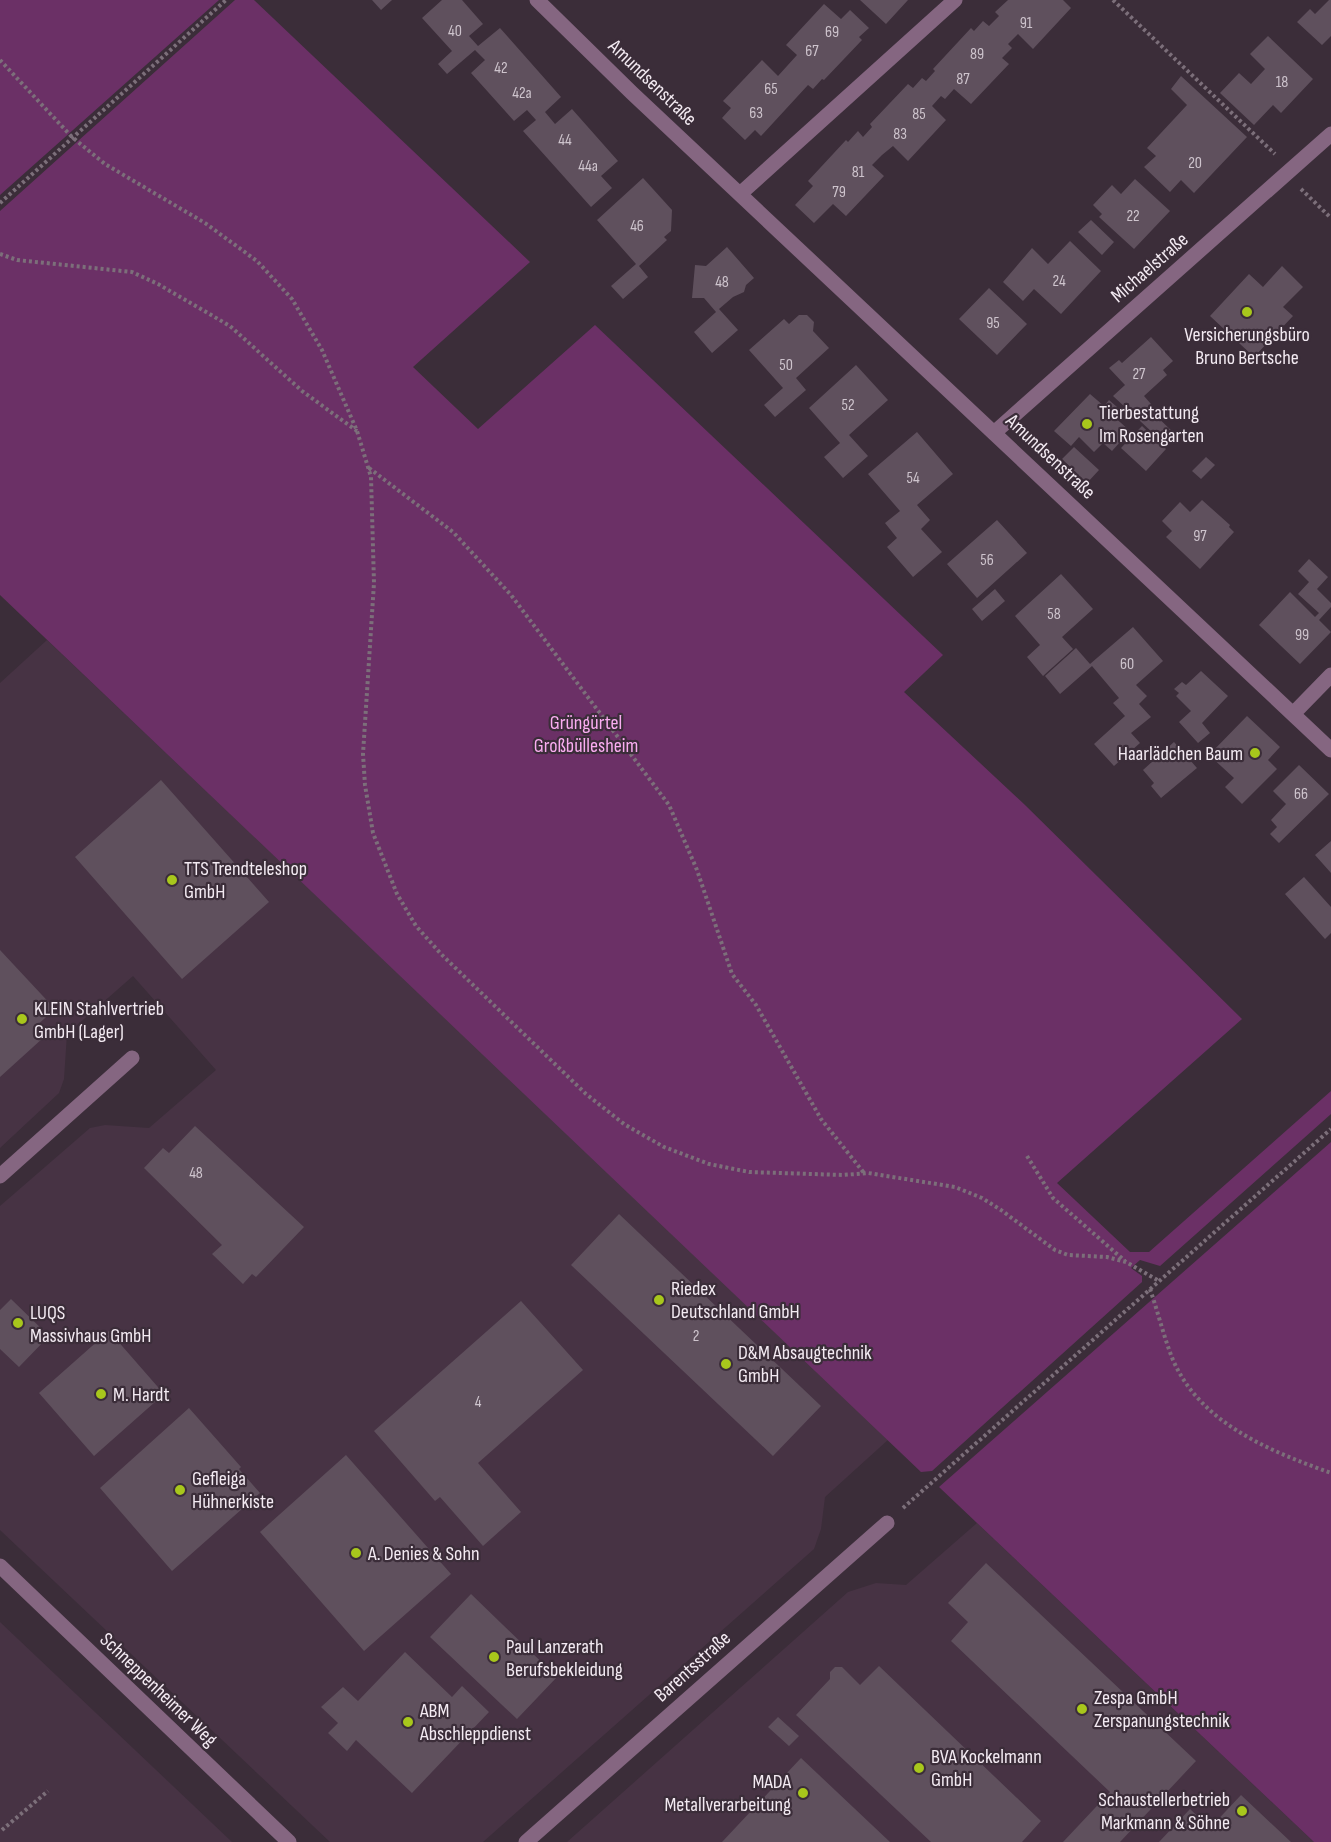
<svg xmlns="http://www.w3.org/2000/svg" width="1331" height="1842" font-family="'Sofia Sans Condensed',sans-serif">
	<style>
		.built { fill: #473344 }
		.green { fill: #6b3066 }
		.building { fill: #5f505d }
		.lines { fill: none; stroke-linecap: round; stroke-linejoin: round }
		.path { stroke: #7c6f7a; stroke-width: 4; stroke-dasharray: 3 3; stroke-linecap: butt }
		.street { stroke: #856681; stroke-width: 15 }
		.poi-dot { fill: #a8c71c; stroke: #3b2d39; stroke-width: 2 }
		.labels { text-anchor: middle; stroke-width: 4.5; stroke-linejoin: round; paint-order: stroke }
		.number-label { font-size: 16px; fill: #cec4cd }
		.street-label { font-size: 20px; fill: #f3eaf2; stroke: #3b2d39 }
		.poi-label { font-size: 20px; fill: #f3eaf2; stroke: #3b2d39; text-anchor: start }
		.park-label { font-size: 20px; fill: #faadf1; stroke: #3b2d39 }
	</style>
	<rect width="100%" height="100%" fill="#3b2d39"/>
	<!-- built -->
	<path class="built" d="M47,640L889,1439L825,1497L821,1529L814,1549L483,1842H330L0,1530V1206L90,1128L105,1125L149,1128L216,1070L133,976L67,1034L64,1079L59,1093L0,1148V683Z
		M977,1523L1314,1842H567L848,1592L876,1583L906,1585Z
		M0,1622L232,1842H0Z"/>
	<!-- green -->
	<path class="green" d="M0,0H219L0,195Z
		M235,0H254L530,262L413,367L478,429L595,325L943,655L904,692L1025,805L1242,1019L1057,1183L1130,1252H1149L1331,1091V1114L1160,1266L1140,1260L1131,1268L1142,1276V1282L932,1471L921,1472L0,595V211Z
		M1331,1142V1842H1314L939,1487Z"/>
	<!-- building -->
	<path class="building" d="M372,0H392L381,10Z
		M442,0H462L483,24L469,36L478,46L500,28L561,97L545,112L555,124L572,109L618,161L601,176L612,188L591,207L523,131L536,120L527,110L514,121L471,73L485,60L475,50L447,74L438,64L452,51L422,18Z
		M860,0H908L886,24Z
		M1008,0H1063L1071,8L1033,49L1018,34L1008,44L1012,48L1002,58L1009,64L971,104L954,89L945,99L941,96L932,106L946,120L908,161L893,146L882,155L872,165L884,176L846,216L833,204L814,223L795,205L813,186L808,181L846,140L848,142L858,131L863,137L872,127L870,124L908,84L913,88L922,78L926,81L935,71L933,69L971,28L974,31L983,21L989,26L999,16L995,12Z
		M1329,0H1331V36L1322,45L1297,22L1310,9L1315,14Z
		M824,4L841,19L850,10L869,28L859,37L862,40L824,80L822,79L813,89L808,85L761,136L755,130L745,140L722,118L731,108L723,101L762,60L778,76L797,55L786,45Z
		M1268,36L1313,79L1281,113L1273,105L1254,125L1220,93L1239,73L1251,84L1265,69L1250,54Z
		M1181,76L1247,137L1194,193L1181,180L1170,192L1144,167L1156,156L1147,148L1187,105L1171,89Z
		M643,178L672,210L671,231L664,237L667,240L639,266L648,277L623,299L611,286L636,264L597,220Z
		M1135,179L1170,211L1134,249L1099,217L1102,214L1093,205L1112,185L1121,194Z
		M1091,220L1114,242L1102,255L1078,232Z
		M1070,241L1101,271L1061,314L1034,289L1023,301L1003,282L1032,248L1048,264Z
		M727,247L754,278L746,285L744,292L733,297L719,309L738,330L712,353L694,332L716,312L704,298H692L695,265L706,266Z
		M1282,266L1303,287L1283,307L1293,316L1254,357L1210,316L1249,274L1263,287Z
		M989,288L1027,324L997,355L959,319Z
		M799,315H807L814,322L813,331L829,348L796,378L806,390L775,417L764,405L783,388L749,350L784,319L789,324Z
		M1151,337L1173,361L1163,370L1167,375L1144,396L1151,404L1148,408L1176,435L1166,445L1113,396L1125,385L1109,368L1119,360L1122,363Z
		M856,365L888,400L849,435L868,456L843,478L824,457L840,443L809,408Z
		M1090,394L1104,406L1109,400L1117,407L1111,414L1130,431L1112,451L1103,443L1094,452L1079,437L1071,446L1054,431Z
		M1142,426L1166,449L1146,471L1121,448Z
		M917,432L953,474L917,505L930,520L921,529L942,552L913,577L887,547L897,538L885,523L900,511L868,474Z
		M1074,447L1099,470L1087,483L1062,459Z
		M1206,457L1215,465L1201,479L1192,471Z
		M1202,500L1230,525L1229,527L1234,532L1200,569L1166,537L1172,531L1162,521L1180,502L1190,512Z
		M997,520L1027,553L977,598L947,564Z
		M1309,559L1328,577L1317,589L1331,603V607L1319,620L1331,632L1300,664L1259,625L1290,592L1315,617L1319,613L1298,594L1309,582L1298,571Z
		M1061,574L1093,609L1062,637L1073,649L1043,676L1027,657L1040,645L1015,616Z
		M995,589L1005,601L982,621L972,609Z
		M1133,627L1163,661L1136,685L1147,696L1139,704L1151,717L1131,733L1140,743L1114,766L1094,744L1125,716L1113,703L1119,698L1092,666L1060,694L1045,676L1076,648L1090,664Z
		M1201,671L1228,696L1202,723L1210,733L1198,743L1179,722L1191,711L1176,696L1179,693L1174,689L1182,682L1186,685Z
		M1247,716L1280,747L1268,760L1277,769L1242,804L1225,787L1234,778L1209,755Z
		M1174,742L1197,768L1161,798L1151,786L1154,783L1143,770Z
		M1299,765L1329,794L1279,843L1270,834L1277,827L1271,820L1286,804L1273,791Z
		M161,780L269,902L182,979L75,857Z
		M1331,841V873L1315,855Z
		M1304,877L1331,907V933L1325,939L1285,894Z
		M0,950L55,1009L34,1028L43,1038L0,1077Z
		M195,1126L304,1227L256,1277L252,1274L243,1284L212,1254L222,1245L144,1168L163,1148L169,1153Z
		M619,1214L821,1406L773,1456L571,1265Z
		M11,1299L49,1336L19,1367L0,1349V1310Z
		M521,1301L583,1370L478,1463L521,1512L483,1546L440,1497L435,1501L374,1431Z
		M109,1331L164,1394L94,1456L39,1393Z
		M189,1408L241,1467L239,1469L260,1493L172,1571L100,1488Z
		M346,1455L451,1574L364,1651L260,1532Z
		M986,1563L1196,1761L1120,1842H1063L1110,1792L951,1641L968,1622L948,1603Z
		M471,1594L557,1677L517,1719L430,1637Z
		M405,1652L452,1697L462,1686L489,1712L412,1793L356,1740L347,1751L328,1733L338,1723L321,1707L343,1687L358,1701Z
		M879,1666L1041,1821L1022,1842H931L796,1715L830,1679V1672L835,1667H842L860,1685Z
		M778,1717L799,1736L789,1746L768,1727Z
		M801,1758L890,1842H722Z
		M1241,1795L1291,1842H1159L1190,1809L1210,1828Z"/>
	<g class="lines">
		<!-- path -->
		<path class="path" d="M1113,0L1275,154
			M0,60L72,137L105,164L205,223L257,261L292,299L322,350L357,431L371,477L374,583L363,754L365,785L373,833L397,894L416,926L441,954L586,1094L624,1124L664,1147L709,1164L749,1172L843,1175L868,1173L955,1187L982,1198L1001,1210L1055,1250L1068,1255L1107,1257L1126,1262L1159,1281
			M1301,189L1331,218
			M0,203L226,0
			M0,254L17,260L132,272L158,284L230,326L302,391L357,431
			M369,468L453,532L511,595L669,805L697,870L732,974L756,1005L821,1119L864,1173
			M1027,1156L1053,1198L1125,1261
			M1150,1289C1158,1312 1164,1338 1173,1360C1201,1424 1270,1451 1331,1473
			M903,1508L1331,1129
			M2,1830L48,1791"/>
		<!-- street -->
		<path class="street" d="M537,0L632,93L1331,750
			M740,194L955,0
			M995,432L1331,134
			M1293,714L1331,675
			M0,1176L132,1058
			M0,1566L289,1842
			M526,1842L887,1523"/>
	</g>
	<!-- markers -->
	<g class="poi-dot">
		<circle cx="1247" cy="312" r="6"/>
		<circle cx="1087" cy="424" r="6"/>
		<circle cx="1255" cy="753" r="6"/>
		<circle cx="172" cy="880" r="6"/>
		<circle cx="22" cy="1019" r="6"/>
		<circle cx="659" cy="1300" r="6"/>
		<circle cx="18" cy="1323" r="6"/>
		<circle cx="726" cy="1364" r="6"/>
		<circle cx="101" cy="1394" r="6"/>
		<circle cx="180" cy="1490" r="6"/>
		<circle cx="356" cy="1553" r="6"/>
		<circle cx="494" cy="1657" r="6"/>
		<circle cx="1082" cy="1709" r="6"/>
		<circle cx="408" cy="1722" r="6"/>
		<circle cx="919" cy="1768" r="6"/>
		<circle cx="803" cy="1793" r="6"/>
		<circle cx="1242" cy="1811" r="6"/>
	</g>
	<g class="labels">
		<!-- number labels -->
		<g class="number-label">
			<text x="1026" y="28">91</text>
			<text x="455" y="36">40</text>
			<text x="832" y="37">69</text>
			<text x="812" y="56">67</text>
			<text x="977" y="59">89</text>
			<text x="501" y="73">42</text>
			<text x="963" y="84">87</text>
			<text x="1282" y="87">18</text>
			<text x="771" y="94">65</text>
			<text x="522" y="98">42a</text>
			<text x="756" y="118">63</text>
			<text x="919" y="119">85</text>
			<text x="900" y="139">83</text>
			<text x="565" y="145">44</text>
			<text x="1195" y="168">20</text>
			<text x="588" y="171">44a</text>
			<text x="858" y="177">81</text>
			<text x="839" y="197">79</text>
			<text x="1133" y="221">22</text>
			<text x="637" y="231">46</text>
			<text x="1059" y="286">24</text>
			<text x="722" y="287">48</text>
			<text x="993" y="328">95</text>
			<text x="786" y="370">50</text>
			<text x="1139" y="379">27</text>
			<text x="848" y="410">52</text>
			<text x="913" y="483">54</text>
			<text x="1200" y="541">97</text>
			<text x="987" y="565">56</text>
			<text x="1054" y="619">58</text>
			<text x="1302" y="640">99</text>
			<text x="1127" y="669">60</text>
			<text x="1301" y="799">66</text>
			<text x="196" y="1178">48</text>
			<text x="696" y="1341">2</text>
			<text x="478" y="1407">4</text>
		</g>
		<!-- street labels -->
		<g class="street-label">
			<text transform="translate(653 82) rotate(44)" y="7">Amundsenstraße</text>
			<text transform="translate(1149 267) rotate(-41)" y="7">Michaelstraße</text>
			<text transform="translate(1051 456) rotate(43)" y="7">Amundsenstraße</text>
			<text transform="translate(692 1666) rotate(-42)" y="7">Barentsstraße</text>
			<text transform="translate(159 1689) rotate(44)" y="7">Schneppenheimer Weg</text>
		</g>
		<!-- poi labels -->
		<g class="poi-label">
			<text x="1247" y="341" text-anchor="middle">Versicherungsbüro<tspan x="1247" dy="23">Bruno Bertsche</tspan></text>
			<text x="1099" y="419">Tierbestattung<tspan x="1099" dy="23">Im Rosengarten</tspan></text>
			<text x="1243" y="760" text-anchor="end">Haarlädchen Baum</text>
			<text x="184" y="875">TTS Trendteleshop<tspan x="184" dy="23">GmbH</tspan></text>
			<text x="34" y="1015">KLEIN Stahlvertrieb<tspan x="34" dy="23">GmbH (Lager)</tspan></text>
			<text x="671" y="1295">Riedex<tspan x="671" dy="23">Deutschland GmbH</tspan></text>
			<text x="30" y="1319">LUQS<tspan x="30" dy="23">Massivhaus GmbH</tspan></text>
			<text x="738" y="1359">D&amp;M Absaugtechnik<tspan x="738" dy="23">GmbH</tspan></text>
			<text x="113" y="1401">M. Hardt</text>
			<text x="192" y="1485">Gefleiga<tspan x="192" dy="23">Hühnerkiste</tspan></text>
			<text x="368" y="1560">A. Denies &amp; Sohn</text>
			<text x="506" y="1653">Paul Lanzerath<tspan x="506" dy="23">Berufsbekleidung</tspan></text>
			<text x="1094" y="1704">Zespa GmbH<tspan x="1094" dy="23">Zerspanungstechnik</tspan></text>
			<text x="420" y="1717">ABM<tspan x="420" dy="23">Abschleppdienst</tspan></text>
			<text x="931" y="1763">BVA Kockelmann<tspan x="931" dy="23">GmbH</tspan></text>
			<text x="791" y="1788" text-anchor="end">MADA<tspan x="791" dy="23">Metallverarbeitung</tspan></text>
			<text x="1230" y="1806" text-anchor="end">Schaustellerbetrieb<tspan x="1230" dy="23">Markmann &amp; Söhne</tspan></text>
		</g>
		<!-- park labels -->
		<g class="park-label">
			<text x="586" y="729">Grüngürtel<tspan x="586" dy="23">Großbüllesheim</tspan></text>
		</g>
	</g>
</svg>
